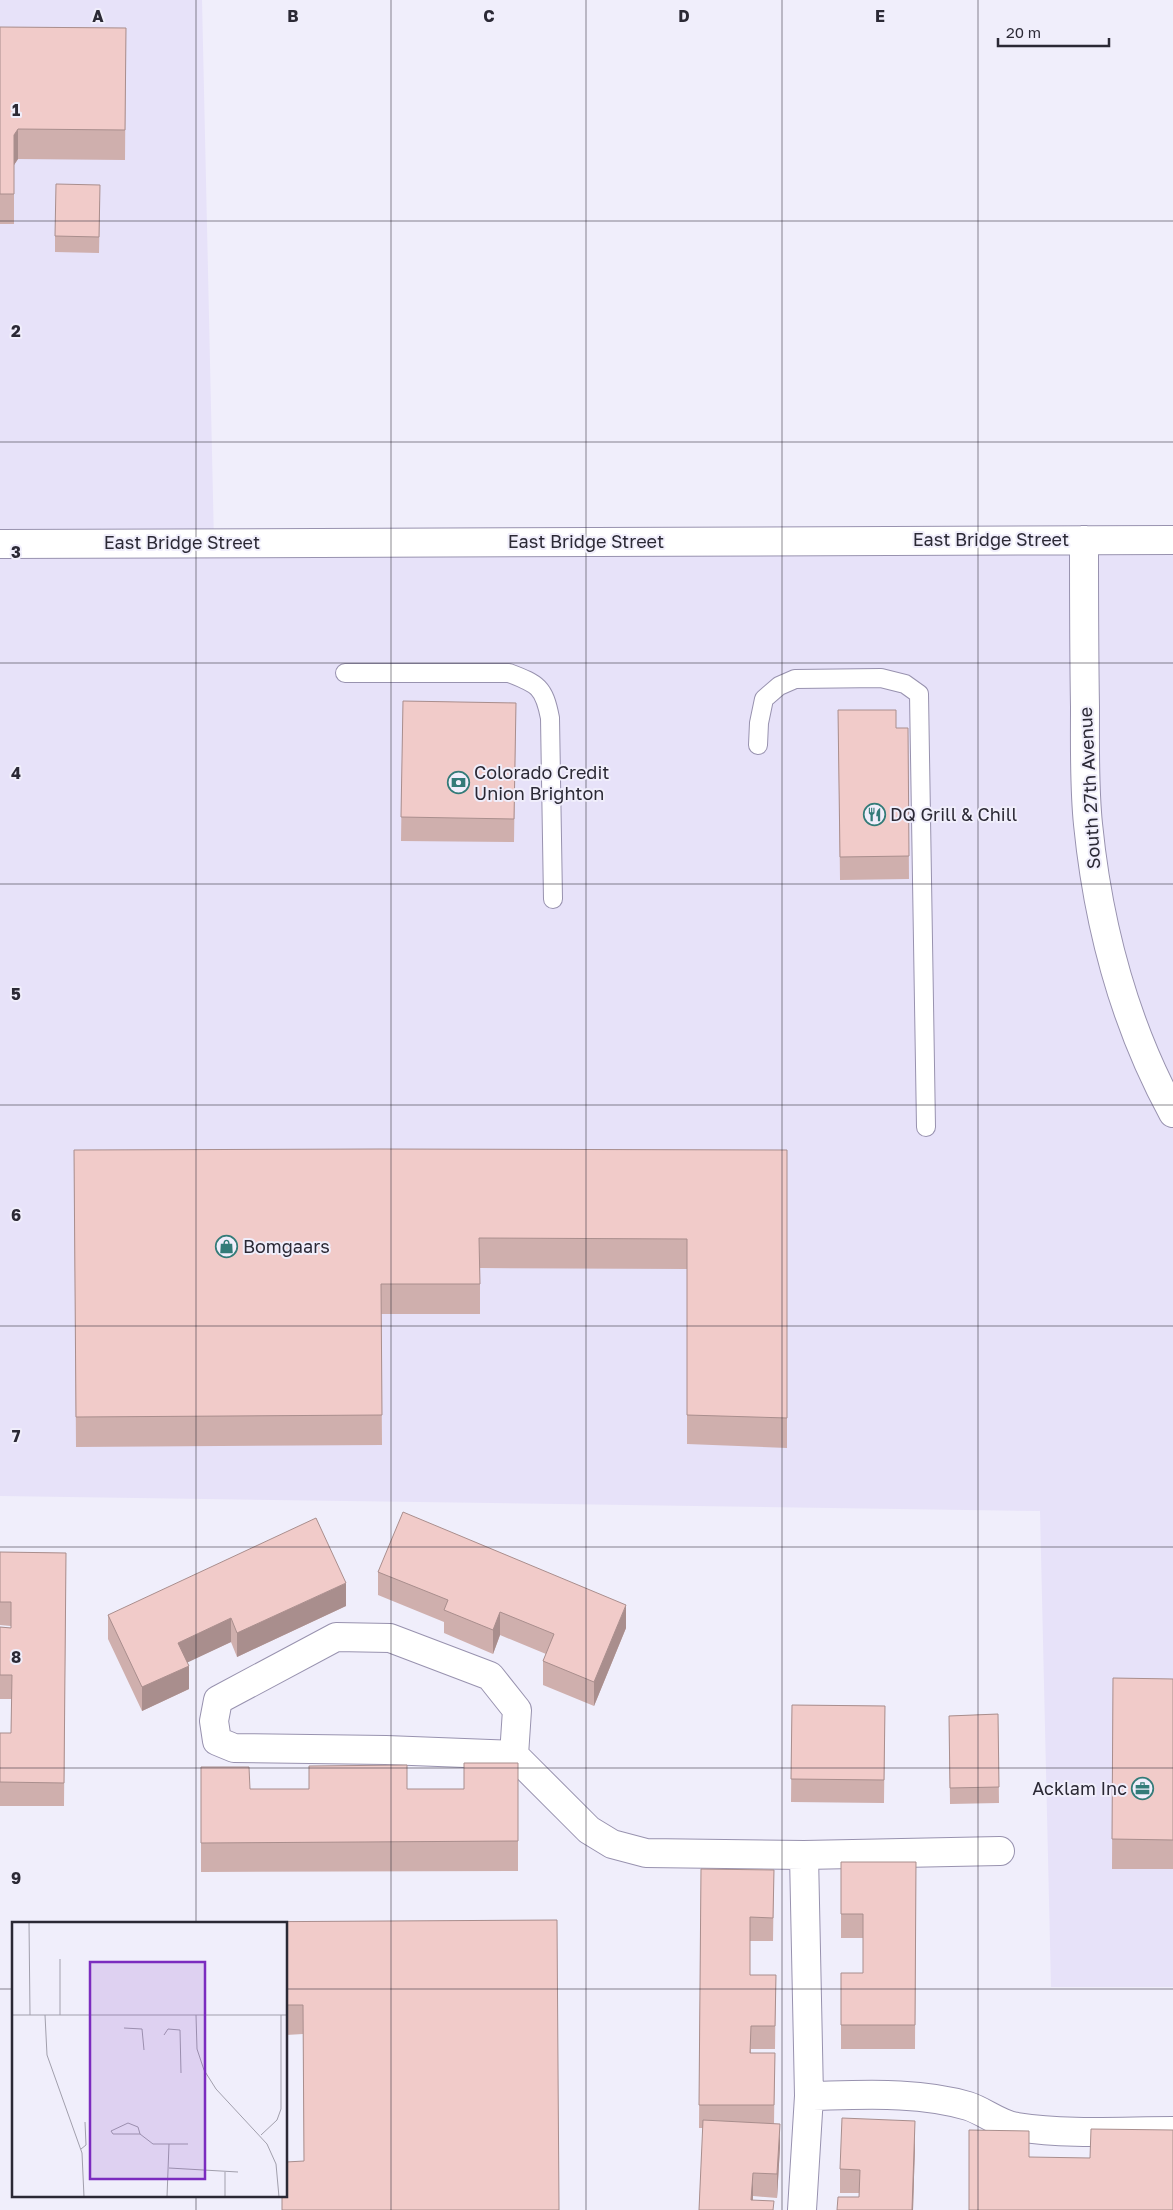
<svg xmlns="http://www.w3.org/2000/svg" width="1173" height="2210" font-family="'Golos Text',sans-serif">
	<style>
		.built { fill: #e7e2f9 }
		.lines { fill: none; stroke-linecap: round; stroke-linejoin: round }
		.lane-casing { stroke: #9892af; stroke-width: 20 }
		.street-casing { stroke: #9892af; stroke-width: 30 }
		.secondary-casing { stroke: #9892af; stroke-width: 30 }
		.lane { stroke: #fff; stroke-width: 18 }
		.street { stroke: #fff; stroke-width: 28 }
		.secondary { stroke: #fff; stroke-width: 28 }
		.wall { fill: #cfafad }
		.shaded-wall { fill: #a98e8d }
		.building { fill: #f1cbc9; stroke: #a98e8d }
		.grid { fill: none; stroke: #2b2935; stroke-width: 1; stroke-opacity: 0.55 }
		.labels { text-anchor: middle; stroke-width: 4; stroke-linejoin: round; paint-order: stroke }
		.street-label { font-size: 18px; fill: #2b2935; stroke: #f0eefb }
		.poi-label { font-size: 18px; fill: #2b2935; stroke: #f0eefb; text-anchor: start }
		.inset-road { fill: none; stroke: #a19fac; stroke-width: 1 }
		.view { fill: #7b2cbf; fill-opacity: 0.15; stroke: #7b2cbf; stroke-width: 2.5 }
		.inset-edge { fill: none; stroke: #2b2935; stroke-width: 2.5 }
		.grid-label { font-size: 16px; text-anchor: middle; font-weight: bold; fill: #2b2935; stroke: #f0eefb; stroke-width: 4; stroke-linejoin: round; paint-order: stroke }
	</style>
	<rect width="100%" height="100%" fill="#f0eefb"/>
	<!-- built -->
	<path class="built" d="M0,0H202L214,543L1173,540V1987H1051L1040,1511L0,1496Z"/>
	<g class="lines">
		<defs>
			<path id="lane" d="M345,673H509C538,684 544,687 550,718L553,899
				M758,745L759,723L764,699L779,686L795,679L881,678L905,684L919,694L926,1127"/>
			<path id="street" d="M514,1755L517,1710L490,1676L390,1638L336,1637L218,1700L214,1721L217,1741L234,1748L386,1750L514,1755L589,1830L612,1844L646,1853L804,1855L1000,1851
				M809,2096C861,2095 918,2091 968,2106C984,2111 1000,2125 1017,2127C1068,2135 1122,2131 1173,2131
				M802,2210L809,2096L804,1855"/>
			<path id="secondary" d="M1084,540C1084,596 1084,651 1085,707C1085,746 1084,785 1088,824C1098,924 1125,1025 1173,1113
				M0,544L1173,540"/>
		</defs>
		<!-- lane casing -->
		<use href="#lane" class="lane-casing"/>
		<!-- street casing -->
		<use href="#street" class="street-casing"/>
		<!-- secondary casing -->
		<use href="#secondary" class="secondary-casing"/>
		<!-- lane -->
		<use href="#lane" class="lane"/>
		<!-- street -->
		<use href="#street" class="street"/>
		<!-- secondary -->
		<use href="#secondary" class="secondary"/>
	</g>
	<!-- wall -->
	<path class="wall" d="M0,27L126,28L125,160L18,159L14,165V224H0Z
		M100,201L99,253L55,252V236Z
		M403,701L516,703L514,842L401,841Z
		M838,710L896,728H908L909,879L840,880Z
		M74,1150H787V1448L687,1444V1269L480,1268V1314H381L382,1445L76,1447Z
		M0,1552L66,1553L64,1806H0V1733H11L12,1699H0V1627L11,1628V1626L0,1625Z
		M378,1572L626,1628L594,1706L543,1685V1661L546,1654L500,1635L493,1654L444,1633V1622L378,1595Z
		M346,1606L237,1657L231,1642L187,1662L189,1689L142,1711L108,1639V1615Z
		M1113,1678L1173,1679V1869H1112Z
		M792,1705L885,1706L884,1803L791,1802Z
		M998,1714L999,1803L950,1804L949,1716Z
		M464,1763H518V1871L201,1872V1767L250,1789H464Z
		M841,1862H916L915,2049H841V1973H863V1938H841Z
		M701,1869L774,1870L773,1941H750V1975H776L775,2049H751V2053H775L774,2124L780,2147L777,2198L753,2196V2200L774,2210H699L703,2128H699Z
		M557,1920L304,2161L303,2034L286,2035V1924Z
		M915,2144L913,2210H837L859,2197V2193H840V2169Z"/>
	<!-- shaded-wall -->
	<path class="shaded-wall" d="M18,129V159L14,165V135Z
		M346,1583V1606L237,1657V1633Z
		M626,1605V1628L594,1706V1682Z
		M500,1612V1635L493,1654V1630Z
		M231,1618V1642L178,1667V1643Z
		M189,1666V1689L142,1711V1687Z
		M915,2121V2144L913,2210H912Z
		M780,2124V2147L777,2198V2174Z
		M753,2173V2196L752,2210L751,2200Z"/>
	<!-- building -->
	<path class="building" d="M0,27L126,28L125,130L18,129L14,135V194H0Z
		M56,184L100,185L99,237L55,236Z
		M403,701L516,703L514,819L401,817Z
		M838,710H896V728H908L909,856L840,857Z
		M380,1149L787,1150V1418L687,1415V1239L479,1238L480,1284H381L382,1415L76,1417L74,1150Z
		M403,1512L626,1605L594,1682L543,1661L554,1634L500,1612L493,1630L444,1610L448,1600L378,1572Z
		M316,1518L346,1583L237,1633L231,1618L178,1643L189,1666L142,1687L108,1615Z
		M0,1552L66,1553L64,1783L0,1782V1733H11L12,1675H0V1627L11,1628V1602H0Z
		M1113,1678L1173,1679V1840L1112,1839Z
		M792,1705L885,1706L884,1780L791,1779Z
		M998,1714L999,1787L950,1788L949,1716Z
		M464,1763H518V1841L201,1843V1767H249L250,1789H309V1766L407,1765V1789H464Z
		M841,1862H916L915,2025H841V1973H863V1914H841Z
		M701,1869L774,1870L773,1918L750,1917V1975H776L775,2026H751L750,2053H775L774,2105H699Z
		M557,1920L559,2210H282V2196H286V2162L304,2161L303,2005H286V1924H223V1922Z
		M842,2118L915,2121L912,2210H837L838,2197H859L860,2170L840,2169Z
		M703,2120L780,2124L777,2174L753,2173L751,2200L774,2201L773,2210H699Z
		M1091,2129L1173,2130V2210H969V2130L1029,2131V2157L1090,2158Z"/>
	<!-- grid -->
	<path class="grid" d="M196,0V1924M391,0V2210M586,0V2210M782,0V2210M978,0V2210M0,221H1173M0,442H1173M0,663H1173M0,884H1173M0,1105H1173M0,1326H1173M0,1547H1173M0,1768H1173M0,1989H14M286,1989H1173M196,2196V2210"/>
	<!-- icons -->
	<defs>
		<symbol id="bank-ring" viewBox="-11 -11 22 22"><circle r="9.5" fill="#f0eefb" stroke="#337b78" stroke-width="1.5"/><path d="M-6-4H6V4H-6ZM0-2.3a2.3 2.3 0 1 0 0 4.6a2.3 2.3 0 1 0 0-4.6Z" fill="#337b78"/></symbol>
		<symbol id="restaurant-ring" viewBox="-11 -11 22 22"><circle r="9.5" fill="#f0eefb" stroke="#337b78" stroke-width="1.5"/><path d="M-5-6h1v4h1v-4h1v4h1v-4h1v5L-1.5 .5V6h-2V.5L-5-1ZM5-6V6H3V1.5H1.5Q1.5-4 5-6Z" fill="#337b78"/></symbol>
		<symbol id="shop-ring" viewBox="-11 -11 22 22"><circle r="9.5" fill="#f0eefb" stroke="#337b78" stroke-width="1.5"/><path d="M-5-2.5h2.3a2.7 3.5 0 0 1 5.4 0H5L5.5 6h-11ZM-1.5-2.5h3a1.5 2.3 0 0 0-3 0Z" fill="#337b78"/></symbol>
		<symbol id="office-ring" viewBox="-11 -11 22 22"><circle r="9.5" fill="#f0eefb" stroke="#337b78" stroke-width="1.5"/><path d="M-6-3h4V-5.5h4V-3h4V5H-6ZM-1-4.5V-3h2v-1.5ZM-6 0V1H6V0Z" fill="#337b78"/></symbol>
	</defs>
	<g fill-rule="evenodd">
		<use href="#bank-ring" x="446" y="770" width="25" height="25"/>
		<use href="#restaurant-ring" x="862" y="802" width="25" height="25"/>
		<use href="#shop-ring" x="214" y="1234" width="25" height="25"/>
		<use href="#office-ring" x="1130" y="1776" width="25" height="25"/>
	</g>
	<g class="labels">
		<!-- street labels -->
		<g class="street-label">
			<text x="991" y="546">East Bridge Street</text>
			<text x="586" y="548">East Bridge Street</text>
			<text x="182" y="549">East Bridge Street</text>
			<text transform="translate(1090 788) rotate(-93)" y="6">South 27th Avenue</text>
		</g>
		<!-- poi labels -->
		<g class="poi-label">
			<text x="474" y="779">Colorado Credit<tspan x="474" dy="21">Union Brighton</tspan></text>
			<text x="890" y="821">DQ Grill &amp; Chill</text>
			<text x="243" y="1253">Bomgaars</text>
			<text x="1127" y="1795" text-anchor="end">Acklam Inc</text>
		</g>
	</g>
	<!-- overview -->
	<g transform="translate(12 1922)">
		<rect width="275" height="275" fill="#f0eefb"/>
		<path class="inset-road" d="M17,0L18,93M48,37V93M0,93H275M33,93L35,133L70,231L72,275M184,93L185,127L192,148L204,167L255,222L264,242L267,275M112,106L130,107L132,128M152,113L156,107L168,108L169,151M128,212L126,205L116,201L99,209L101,212H128L141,222H176M249,213L265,198L269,187V93M69,227L74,223L73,200M157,246L226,250M213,250V275M155,275L157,222"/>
		<path class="view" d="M78,40H193V257H78Z"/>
		<rect width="275" height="275" class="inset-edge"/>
	</g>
	<g class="grid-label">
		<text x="98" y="22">A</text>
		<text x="293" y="22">B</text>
		<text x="489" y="22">C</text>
		<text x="684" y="22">D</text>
		<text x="880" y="22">E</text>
		<text x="16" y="116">1</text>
		<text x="16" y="337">2</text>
		<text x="16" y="558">3</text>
		<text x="16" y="779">4</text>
		<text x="16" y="1000">5</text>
		<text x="16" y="1221">6</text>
		<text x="16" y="1442">7</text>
		<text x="16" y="1663">8</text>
		<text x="16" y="1884">9</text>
	</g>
	<!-- scale -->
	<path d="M998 38v8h111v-8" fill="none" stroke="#2b2935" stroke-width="2.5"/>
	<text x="1006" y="38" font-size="15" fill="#2b2935" stroke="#f0eefb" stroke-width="4" paint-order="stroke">20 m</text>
</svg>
